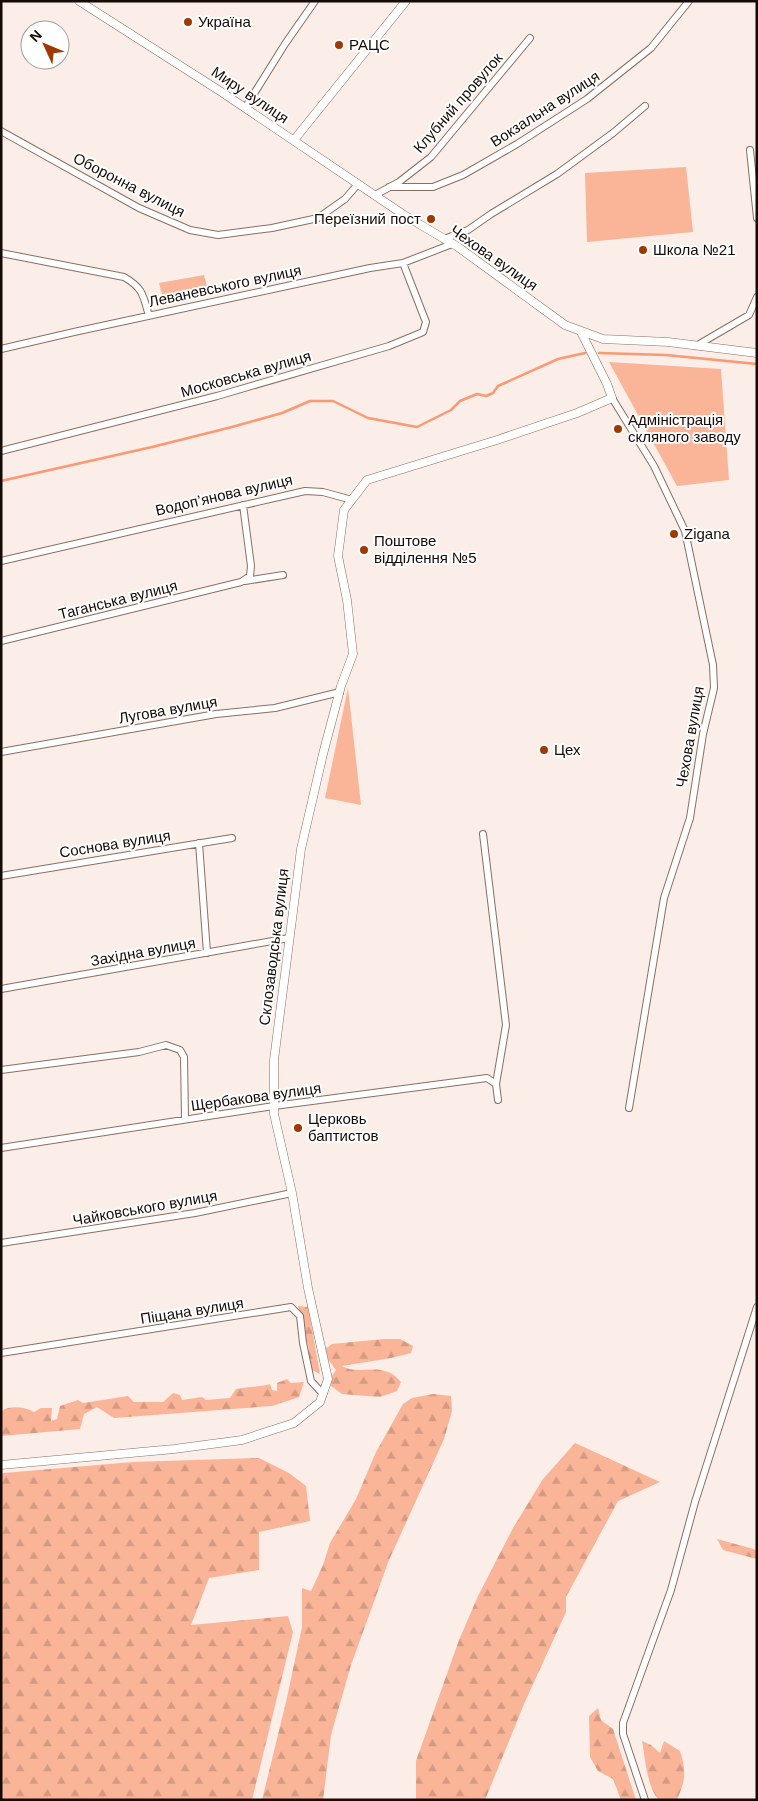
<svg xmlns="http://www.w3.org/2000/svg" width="758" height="1801" font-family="Helvetica,sans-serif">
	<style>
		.green { fill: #fab599 }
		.forest { fill: url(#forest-firs) }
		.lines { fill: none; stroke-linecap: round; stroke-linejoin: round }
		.stream { stroke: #fa9972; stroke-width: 2.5 }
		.minor-casing { stroke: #8c6e62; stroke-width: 8 }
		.tertiary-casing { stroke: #8c6e62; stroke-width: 9 }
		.minor { stroke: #fff; stroke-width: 6 }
		.tertiary { stroke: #fff; stroke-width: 8 }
		.poi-dot { fill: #9e3a01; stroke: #fff; stroke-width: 2 }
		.labels { text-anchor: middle; stroke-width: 4; stroke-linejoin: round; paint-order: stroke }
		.poi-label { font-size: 15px; fill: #150a06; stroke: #fff; text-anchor: start }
		.street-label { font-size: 15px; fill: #150a06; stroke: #fff }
	</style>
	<defs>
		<pattern id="forest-firs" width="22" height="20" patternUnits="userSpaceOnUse" patternTransform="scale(1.25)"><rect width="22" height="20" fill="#fab599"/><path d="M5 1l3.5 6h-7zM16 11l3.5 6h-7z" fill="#d59a82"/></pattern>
	</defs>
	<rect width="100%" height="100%" fill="#fbede7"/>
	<!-- green -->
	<path class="green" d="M686,167L693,232L587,242L585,173Z
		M204,275L209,294L164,302L159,283Z
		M609,362L721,369L729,480L677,486Z
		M348,688L361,805L325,798Z"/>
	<!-- forest -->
	<path class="forest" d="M298,1306L308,1307L320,1374L308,1368L307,1351L309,1349L303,1329Z
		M384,1339H400L413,1346L411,1353L391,1358L342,1366C361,1377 382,1359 401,1382L397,1391L380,1397L342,1394L331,1386L330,1379L336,1370L328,1359L325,1349L332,1344Z
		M287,1379L291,1383L304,1382L299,1397L272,1406L114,1418L97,1407L84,1414L80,1429L1,1436V1411C11,1405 25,1407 34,1412L41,1408H52L51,1421L57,1419L60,1406L78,1400L83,1403L128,1396L134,1402H163L173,1393L180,1395L182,1400L202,1397L206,1400L230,1398L236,1389C247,1387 260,1387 270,1384L272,1390L277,1391V1383Z
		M433,1394L451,1396L452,1411L444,1439L389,1560L351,1665L331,1735L323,1800H262L286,1702L302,1627V1588L311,1591L323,1565L330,1543L356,1499L376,1452L403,1404L412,1398Z
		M575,1443L660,1482L618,1501L566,1597V1612L524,1704L485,1800H416V1761L459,1640L478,1596L513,1528L543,1479Z
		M259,1458L289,1473L306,1486L310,1521L259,1532V1570L209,1578L191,1625L288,1616L293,1632L252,1800H1V1474L4,1473L133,1462Z
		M717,1539L757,1550V1559L723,1550Z
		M598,1708L601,1720L613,1729L636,1800H621L613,1779L598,1771L590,1757L589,1716Z
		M642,1741L651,1745L660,1753L664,1741L680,1751C686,1770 686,1781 677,1799L659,1800C647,1788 645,1757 642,1741Z"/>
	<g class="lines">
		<!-- stream -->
		<path class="stream" d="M599,353L666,355L757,364
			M1,481L152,447L232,427L282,413L310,401H333L368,418L417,427L451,410L460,401L477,394L486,396L493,393L498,386L558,359L585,353"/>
		<defs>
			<path id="minor" d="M245,108L285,44L315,1
				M1,131L139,208L190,230L218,235L272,228L318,218L345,199L358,184
				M750,150L757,218
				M389,187H433L463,175L517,144L587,99L651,48L689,1
				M375,195L399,182L431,157L530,38
				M444,239L468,230L491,214L557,174L613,133L645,106
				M1,253L124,277C143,288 143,295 149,316
				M696,346L749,315L757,297
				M1,349L74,332L370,268L403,263L452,244
				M612,398L654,466L685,531L713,665L714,688L703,734L690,818L664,898L629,1108
				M1,451L217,396L389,346L423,332L426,322L403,263
				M1,561L305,491L323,492L352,500
				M245,581L283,575
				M1,641L241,582L250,576L251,566L243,505
				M1,752L216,714L275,708L340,692
				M483,834L506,1025L496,1084
				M199,843L207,953
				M1,876L232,838
				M1,989L289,938
				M1,1070L139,1052L166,1045L180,1050L184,1057L185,1119
				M1,1148L274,1106L487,1078L496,1084L498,1100
				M1,1243L195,1213L292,1193
				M1,1353L291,1307L300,1316L303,1343L311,1381L323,1394
				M645,1800L623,1734V1723L671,1590L695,1502L757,1307"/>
			<path id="tertiary" d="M79,1L223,93L404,215L458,247L565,325L603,339L668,342L757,353
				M294,140L406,1
				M1,1465L174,1449L242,1440L294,1423L320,1402L328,1379L308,1288L292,1193L274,1114V1060L301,849L323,754L341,686L353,654L347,600L338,556L344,510L367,480L497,440L577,413L612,398L607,384L581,332"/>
		</defs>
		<!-- minor casing -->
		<use href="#minor" class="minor-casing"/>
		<!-- tertiary casing -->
		<use href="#tertiary" class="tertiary-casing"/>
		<!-- minor -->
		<use href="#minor" class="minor"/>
		<!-- tertiary -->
		<use href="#tertiary" class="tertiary"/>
	</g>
	<!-- markers -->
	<g class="poi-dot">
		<circle cx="188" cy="22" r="5"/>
		<circle cx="339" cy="45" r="5"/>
		<circle cx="431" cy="219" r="5"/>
		<circle cx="643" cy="250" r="5"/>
		<circle cx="618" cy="429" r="5"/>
		<circle cx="674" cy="534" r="5"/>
		<circle cx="364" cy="550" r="5"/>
		<circle cx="544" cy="750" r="5"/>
		<circle cx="298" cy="1128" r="5"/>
	</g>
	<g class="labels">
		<!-- poi labels -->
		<g class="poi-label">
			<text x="198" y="27">Україна</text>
			<text x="349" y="50">РАЦС</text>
			<text x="421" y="224" text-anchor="end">Переїзний пост</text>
			<text x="653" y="255">Школа №21</text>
			<text x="628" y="425">Адміністрація<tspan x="628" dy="17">скляного заводу</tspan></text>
			<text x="684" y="539">Zigana</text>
			<text x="374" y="546">Поштове<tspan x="374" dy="17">відділення №5</tspan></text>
			<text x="554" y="755">Цех</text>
			<text x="308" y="1124">Церковь<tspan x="308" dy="17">баптистов</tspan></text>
		</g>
		<!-- street labels -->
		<g class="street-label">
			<text transform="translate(250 95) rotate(34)" y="5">Миру вулиця</text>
			<text transform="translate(458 103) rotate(-49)" y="5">Клубний провулок</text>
			<text transform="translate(545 109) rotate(-33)" y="5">Вокзальна вулиця</text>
			<text transform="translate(129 185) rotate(27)" y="5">Оборонна вулиця</text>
			<text transform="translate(494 258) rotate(35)" y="5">Чехова вулиця</text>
			<text transform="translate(225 286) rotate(-12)" y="5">Леваневського вулиця</text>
			<text transform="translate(246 374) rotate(-16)" y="5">Московська вулиця</text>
			<text transform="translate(224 495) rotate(-13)" y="5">Водоп’янова вулиця</text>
			<text transform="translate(118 600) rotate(-14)" y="5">Таганська вулиця</text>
			<text transform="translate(168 710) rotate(-10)" y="5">Лугова вулиця</text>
			<text transform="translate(690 737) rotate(-80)" y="5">Чехова вулиця</text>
			<text transform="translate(115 844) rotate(-9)" y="5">Соснова вулиця</text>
			<text transform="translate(274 947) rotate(-83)" y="5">Склозаводська вулиця</text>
			<text transform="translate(143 952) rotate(-10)" y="5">Західна вулиця</text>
			<text transform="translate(256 1097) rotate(-8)" y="5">Щербакова вулиця</text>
			<text transform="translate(145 1208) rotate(-10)" y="5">Чайковського вулиця</text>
			<text transform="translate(192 1311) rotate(-9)" y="5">Піщана вулиця</text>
		</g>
	</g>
	<!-- border -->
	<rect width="758" height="1801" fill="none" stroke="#150a06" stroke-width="5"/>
	<!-- north arrow -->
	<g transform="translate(45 45) rotate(314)"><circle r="24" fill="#ffffff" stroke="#a19d9b"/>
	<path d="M0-4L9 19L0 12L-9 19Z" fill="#9e3a01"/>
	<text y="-8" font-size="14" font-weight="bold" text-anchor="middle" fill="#150a06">N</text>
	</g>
</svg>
